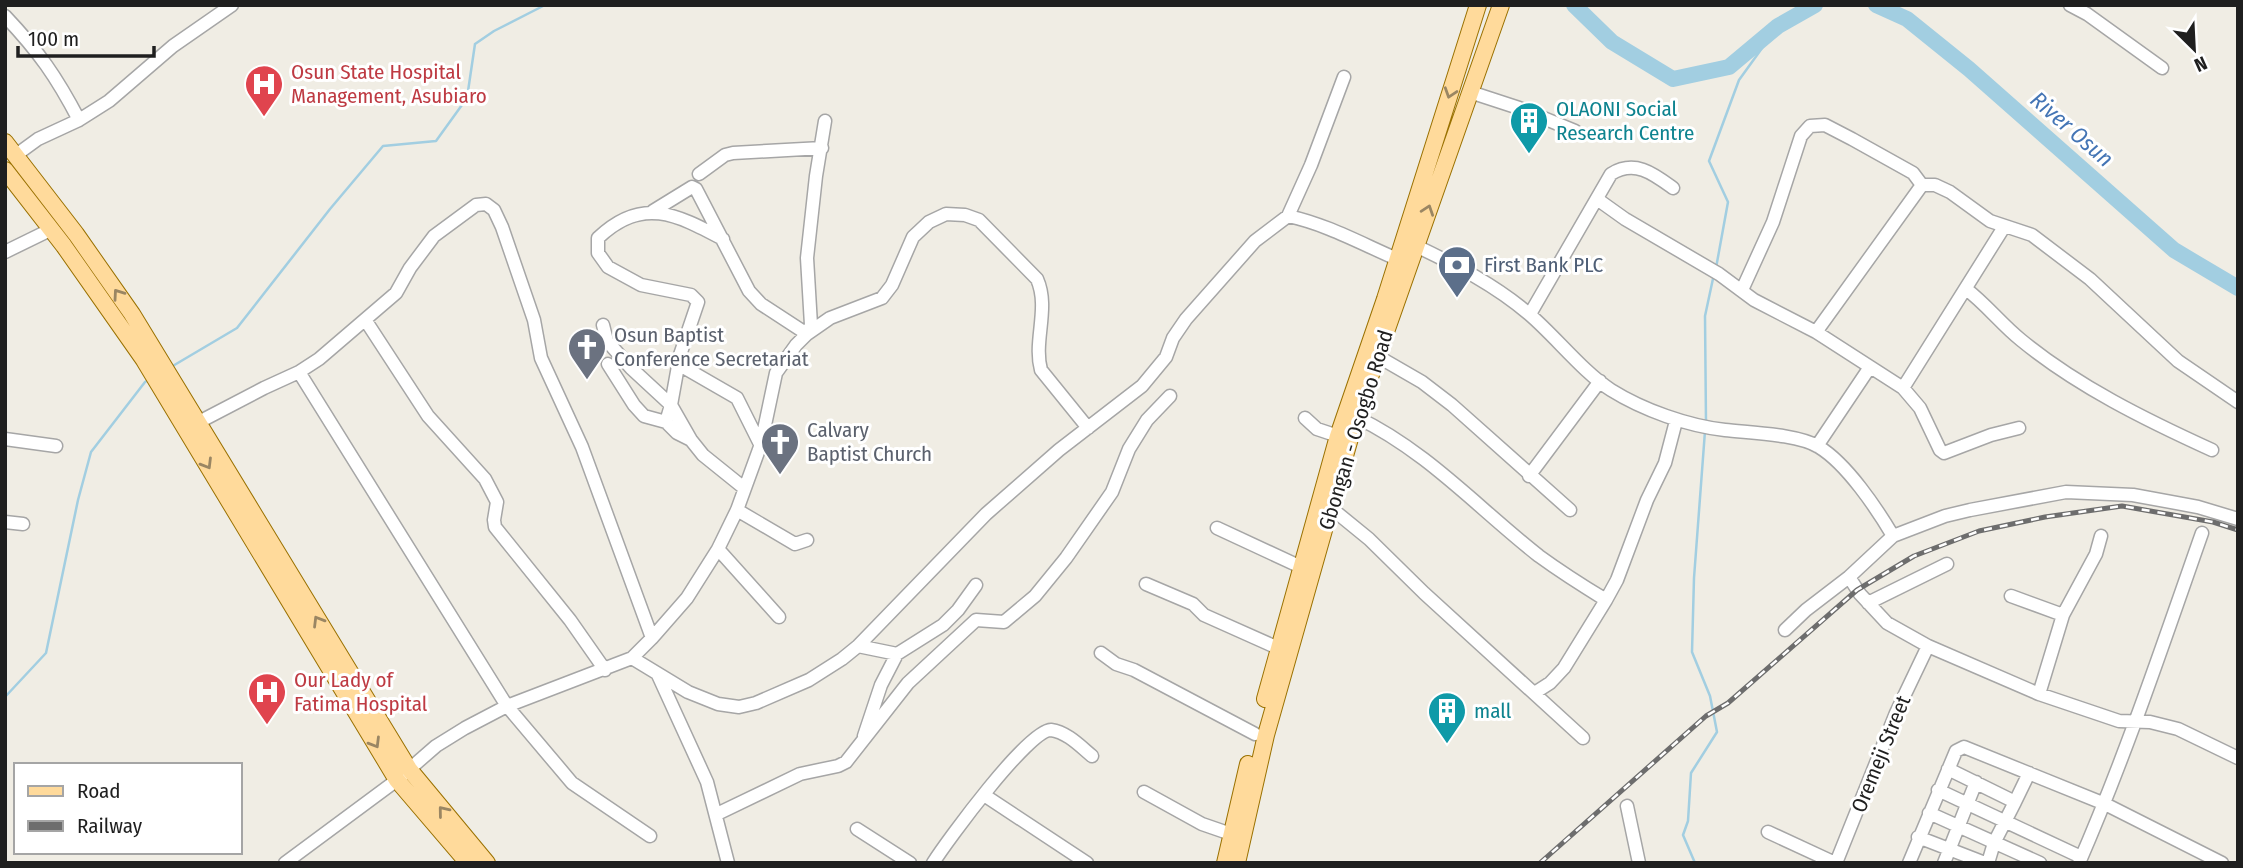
<svg xmlns="http://www.w3.org/2000/svg" width="2243" height="868" font-family="'Fira Sans Condensed',sans-serif">
	<style>
		.lines { fill: none; stroke-linecap: round; stroke-linejoin: round }
		.stream { stroke: #a2cee1; stroke-width: 2.5 }
		.river { stroke: #a2cee1; stroke-width: 16 }
		.minor-casing { stroke: #a6a6a6; stroke-width: 15 }
		.major-casing { stroke: #9a7100; stroke-width: 18 }
		.minor { stroke: #fff; stroke-width: 12 }
		.major { stroke: #ffda9b; stroke-width: 16 }
		.rail-casing { stroke: #6d6d6d; stroke-width: 5 }
		.rail { stroke: #fff; stroke-width: 2.5; stroke-dasharray: 8; stroke-linecap: butt }
		.oneway { stroke: #9a8663 }
		.labels { text-anchor: middle; stroke-width: 6; stroke-linejoin: round; paint-order: stroke }
		.health-label { font-size: 21px; fill: #be3a42; stroke: #fff; text-anchor: start }
		.culture-label { font-size: 21px; fill: #0d838f; stroke: #fff; text-anchor: start }
		.service-label { font-size: 21px; fill: #4e5e75; stroke: #fff; text-anchor: start }
		.worship-label { font-size: 21px; fill: #5b616d; stroke: #fff; text-anchor: start }
		.street-label { font-size: 21px; fill: #1f1f1f; stroke: #fff }
		.water-label { font-size: 23px; font-style: italic; fill: #4475b5; stroke: #fff }
	</style>
	<rect width="100%" height="100%" fill="#f0ede4"/>
	<g class="lines">
		<!-- stream -->
		<path class="stream" d="M734,5H737
			M1716,268L1728,202L1709,161L1739,80L1778,26
			M171,367L237,328L330,209L383,146L436,141L467,98L475,44L494,31L545,5
			M1706,424L1705,316L1714,274
			M5,697L46,653L78,500L91,452L145,382L150,379
			M1695,863L1683,835L1688,821L1691,773L1717,732L1710,696L1692,652L1694,578L1705,431"/>
		<!-- river -->
		<path class="river" d="M1574,5L1612,42L1673,79L1729,67L1778,26L1815,5
			M1876,5L1907,19L1969,69L2174,250L2238,288"/>
		<defs>
			<path id="minor" d="M2070,5L2087,14L2162,68
				M5,16C39,52 56,76 79,120
				M1470,92L1519,108L1575,131
				M16,155L38,139L79,120L109,101L173,46L232,5
				M699,174L725,155L733,153L822,148
				M1922,185H1935L1950,192L1990,221L2032,235L2090,279L2178,361L2238,402
				M1597,199L1625,219L1719,274L1754,300L1816,332L1903,388L1920,408L1940,450L1944,453L1991,435L2019,428
				M653,211L692,187L696,189L749,291L761,304L807,334L830,318L882,298L892,285L913,237L929,222L946,214L965,215L979,220L1037,279C1050,308 1033,341 1041,370L1088,428
				M1288,216L1311,165L1344,77
				M723,239C676,214 642,196 598,238V253L608,267L641,285L691,295L698,302L680,355L671,405L691,440L703,455L744,488
				M1416,246C1456,265 1495,285 1529,314C1555,336 1583,372 1611,390C1643,410 1688,426 1725,430C1750,433 1798,434 1819,447C1847,464 1877,509 1893,536
				M5,252L52,229
				M1966,289C1986,304 2001,324 2021,340C2077,386 2146,420 2212,450
				M1742,290L1773,222L1801,136L1810,126L1825,125L1852,139L1913,173L1922,185
				M1530,314L1611,174C1635,159 1654,174 1673,188
				M366,321L428,416L485,479L497,502L494,520L495,527L570,620L605,670
				M603,325L607,341L631,368L671,405L666,422
				M1816,332L1922,185
				M1377,356L1422,382L1452,405L1570,510
				M608,364L634,405L644,416L666,422L677,433L691,440
				M678,364L737,398L760,444
				M299,372L507,706L572,783L650,836
				M1903,388L2004,227
				M1356,417C1426,450 1479,509 1539,556C1561,572 1583,586 1606,600
				M1305,418L1317,429L1338,436
				M197,423L264,388L299,372L319,359L396,293L410,268L434,236L476,205L486,204L494,210L502,227L534,320L541,358L582,447L652,638
				M5,439L56,446
				M1817,446L1870,367
				M1529,476L1600,381
				M1331,508L1369,539L1424,593L1583,738
				M737,510L795,544L807,540
				M5,522L23,524
				M1217,528L1301,567
				M718,549L779,617
				M1849,577L1860,594L1887,623L1928,646L2039,694L2119,721L2150,722L2178,729L2238,758
				M1146,584L1193,604L1204,615L1278,648
				M2011,596L2063,615
				M1868,603L1947,564
				M1785,630L1806,610L1849,577L1893,536L1945,516L1970,510L2066,492L2133,495L2198,507L2238,519
				M858,646L897,654
				M1101,653L1116,664L1134,670L1255,734
				M632,658L688,692L718,704L739,707L756,703L809,680L842,659L858,646L986,514L1059,450L1142,386L1166,357L1173,338L1186,319L1255,241L1288,216C1326,224 1362,244 1397,259
				M658,675L707,782L728,863
				M1536,692L1550,683L1564,668L1606,600L1617,580L1647,500L1665,463L1676,421
				M2039,694L2063,615L2096,554L2101,536
				M864,736L881,685L897,654L943,625L958,610L976,585
				M1948,769L2015,802L2029,773
				M1938,790L2081,857
				M1144,792L1202,824L1231,834
				M984,795L1087,863
				M1627,806L1639,863
				M1929,813L2040,863
				M717,814L800,774L838,766L846,762L908,683L976,620L1004,622L1035,596L1066,558L1112,492L1129,449L1147,420L1170,396
				M857,829L910,863
				M1768,832L1835,863
				M1918,837L1985,863
				M285,863L397,780L436,746L465,728L507,706L632,658L652,638L687,598L718,549L737,510L761,444L776,373L796,345L807,334L811,325L807,258L816,176L825,121
				M933,863C947,841 1029,729 1051,730C1067,732 1081,747 1092,756
				M1836,863L1896,713L1928,646
				M1909,863L1956,751L1964,747L2105,804L2222,863
				M1944,863L1976,782
				M1988,863L1994,843L2015,802
				M2079,863C2126,755 2163,644 2202,533"/>
			<path id="major" d="M5,142L76,234L132,314L409,769L487,863
				M5,170L64,246L144,360L397,780L468,863
				M1265,699L1338,436L1385,299L1478,5
				M1225,863L1248,764
				M1237,863L1266,735L1356,417L1501,5"/>
		</defs>
		<!-- minor casing -->
		<use href="#minor" class="minor-casing"/>
		<!-- major casing -->
		<use href="#major" class="major-casing"/>
		<!-- minor -->
		<use href="#minor" class="minor"/>
		<!-- major -->
		<use href="#major" class="major"/>
		<defs>
			<path id="rail" d="M1540,863L1706,716L1728,703L1857,590L1914,556L1979,531L2045,517L2122,506L2213,522L2238,530"/>
		</defs>
		<!-- rail casing -->
		<use href="#rail" class="rail-casing"/>
		<!-- rail -->
		<use href="#rail" class="rail"/>
	</g>
	<!-- one-way arrows -->
	<defs><path id="oneway-chevron" d="M-2-3.5L2.5 0L-2 3.5" fill="none" stroke-width="1.6" stroke-linecap="round" stroke-linejoin="round" transform="scale(1.75)"/></defs>
	<g class="oneway">
		<use href="#oneway-chevron" transform="translate(1450 93) rotate(108)"/>
		<use href="#oneway-chevron" transform="translate(1428 210) rotate(-71)"/>
		<use href="#oneway-chevron" transform="translate(118 294) rotate(-125)"/>
		<use href="#oneway-chevron" transform="translate(207 464) rotate(59)"/>
		<use href="#oneway-chevron" transform="translate(318 621) rotate(-121)"/>
		<use href="#oneway-chevron" transform="translate(375 743) rotate(59)"/>
		<use href="#oneway-chevron" transform="translate(443 811) rotate(-129)"/>
	</g>
	<!-- icons -->
	<defs>
		<symbol id="hospital-pin" viewBox="-11 -11 22 30"><path d="M0 17L-7.5 6A9.5 9.5 0 1 1 7.5 6Z" fill="#e0444e" stroke="#fff"/><path d="M-5-5h3v3.5h4V-5h3V5h-3V1.5h-4V5h-3Z" fill="#fff"/></symbol>
		<symbol id="building-pin" viewBox="-11 -11 22 30"><path d="M0 17L-7.5 6A9.5 9.5 0 1 1 7.5 6Z" fill="#0f9aa8" stroke="#fff"/><path d="M-4-6H4V6H1V3H-1V6H-4ZM-2.5-4.3h1.7v1.8h-1.7ZM.8-4.3h1.7v1.8H.8ZM-2.5-1h1.7V.8h-1.7ZM.8-1h1.7V.8H.8Z" fill="#fff"/></symbol>
		<symbol id="bank-pin" viewBox="-11 -11 22 30"><path d="M0 17L-7.5 6A9.5 9.5 0 1 1 7.5 6Z" fill="#5c6f8a" stroke="#fff"/><path d="M-6-4H6V4H-6ZM0-2.3a2.3 2.3 0 1 0 0 4.6a2.3 2.3 0 1 0 0-4.6Z" fill="#fff"/></symbol>
		<symbol id="church-pin" viewBox="-11 -11 22 30"><path d="M0 17L-7.5 6A9.5 9.5 0 1 1 7.5 6Z" fill="#6b7280" stroke="#fff"/><path d="M-1.2-6h2.4v3.5h3.3v2.4h-3.3V6h-2.4V-.1h-3.3v-2.4h3.3Z" fill="#fff"/></symbol>
	</defs>
	<g fill-rule="evenodd">
		<use href="#hospital-pin" x="242" y="62" width="44" height="60"/>
		<use href="#building-pin" x="1507" y="99" width="44" height="60"/>
		<use href="#bank-pin" x="1435" y="243" width="44" height="60"/>
		<use href="#church-pin" x="565" y="325" width="44" height="60"/>
		<use href="#church-pin" x="758" y="420" width="44" height="60"/>
		<use href="#hospital-pin" x="245" y="670" width="44" height="60"/>
		<use href="#building-pin" x="1425" y="689" width="44" height="60"/>
	</g>
	<g class="labels">
		<!-- health labels -->
		<g class="health-label">
			<text x="291" y="79">Osun State Hospital<tspan x="291" dy="24">Management, Asubiaro</tspan></text>
			<text x="294" y="687">Our Lady of<tspan x="294" dy="24">Fatima Hospital</tspan></text>
		</g>
		<!-- culture labels -->
		<g class="culture-label">
			<text x="1556" y="116">OLAONI Social<tspan x="1556" dy="24">Research Centre</tspan></text>
			<text x="1474" y="718">mall</text>
		</g>
		<!-- service labels -->
		<g class="service-label">
			<text x="1484" y="272">First Bank PLC</text>
		</g>
		<!-- worship labels -->
		<g class="worship-label">
			<text x="614" y="342">Osun Baptist<tspan x="614" dy="24">Conference Secretariat</tspan></text>
			<text x="807" y="437">Calvary<tspan x="807" dy="24">Baptist Church</tspan></text>
		</g>
		<!-- street labels -->
		<g class="street-label">
			<text transform="translate(1356 430) rotate(-73)" y="7">Gbongan - Osogbo Road</text>
			<text transform="translate(1881 754) rotate(-68)" y="7">Oremeji Street</text>
		</g>
		<!-- water labels -->
		<g class="water-label">
			<text transform="translate(2072 129) rotate(41)" y="8">River Osun</text>
		</g>
	</g>
	<!-- border -->
	<rect width="2243" height="868" fill="none" stroke="#1f1f1f" stroke-width="14"/>
	<!-- legend -->
	<rect x="14" y="763" width="228" height="91" fill="#ffffff" stroke="#a5a5a5" stroke-width="2"/>
	<rect x="28" y="786" width="35" height="10" fill="#ffda9b" stroke="#a5a5a5" stroke-width="2"/>
	<text x="77" y="798" font-size="21" fill="#1f1f1f">Road</text>
	<rect x="28" y="821" width="35" height="10" fill="#6d6d6d" stroke="#a5a5a5" stroke-width="2"/>
	<text x="77" y="833" font-size="21" fill="#1f1f1f">Railway</text>
	<!-- north arrow -->
	<g transform="translate(2194 49) rotate(156)" stroke="#ffffff" stroke-width="5" paint-order="stroke">
	<path d="M0-5L12 26L0 18L-12 26Z" fill="#1f1f1f"/>
	<text y="-10" font-size="19" font-weight="bold" text-anchor="middle" fill="#1f1f1f">N</text>
	</g>
	<!-- scale -->
	<path d="M18 46v10h136v-10" fill="none" stroke="#1f1f1f" stroke-width="3.5"/>
	<text x="28" y="46" font-size="21" fill="#1f1f1f" stroke="#ffffff" stroke-width="5" paint-order="stroke">100 m</text>
</svg>
